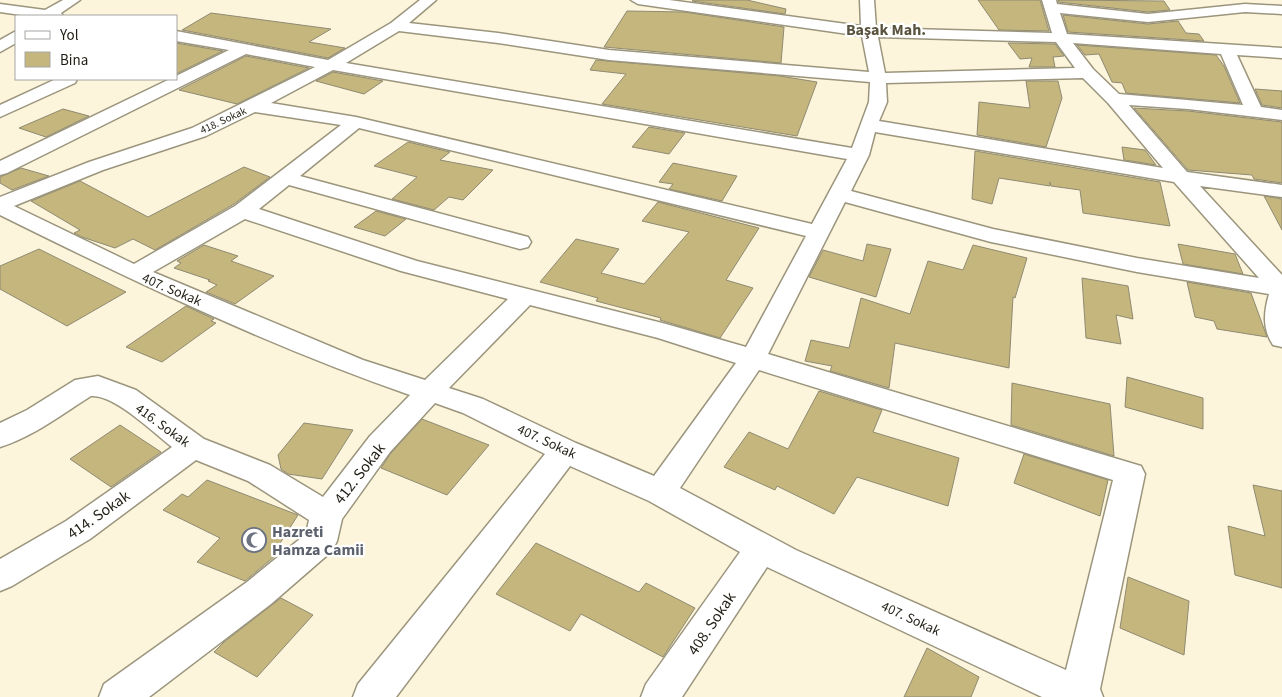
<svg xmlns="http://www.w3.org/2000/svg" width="1282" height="697" font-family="'Source Sans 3',sans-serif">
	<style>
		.building { fill: #c4b67d; stroke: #8f8a72 }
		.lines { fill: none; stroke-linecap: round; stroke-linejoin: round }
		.minor-casing { stroke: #9b957d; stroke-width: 3 }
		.minor { fill: #fff; fill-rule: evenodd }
		.labels { text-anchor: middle; stroke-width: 4.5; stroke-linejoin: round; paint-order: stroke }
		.far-street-label { font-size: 11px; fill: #201e14; stroke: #fff }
		.street-label { font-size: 14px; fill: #201e14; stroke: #fff }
		.far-district-label { font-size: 16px; font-weight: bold; fill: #59533e; stroke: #fff }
		.near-street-label { font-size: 16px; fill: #201e14; stroke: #fff }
		.near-worship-label { font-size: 16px; font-weight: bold; fill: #5b616d; stroke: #fff; text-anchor: start }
	</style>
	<rect width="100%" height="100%" fill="#fcf5dc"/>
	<!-- building -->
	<path class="building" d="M694,0H747L786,9L785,14L692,1Z
		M978,0H1040L1049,31L999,30Z
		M1058,0L1164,1L1170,10L1148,12L1058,2Z
		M627,11L684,12L784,27L781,63L604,47Z
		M211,13L331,29L309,42L345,48L328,58L182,30Z
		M1063,15L1148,24L1178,21L1186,33L1199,34L1204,41L1068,32Z
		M176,43L223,51L176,74Z
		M1008,43L1055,44L1064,56L1053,57L1055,67H1029L1032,58L1020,59Z
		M1077,45L1216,55L1224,66L1240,103L1126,93L1122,83L1112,82L1099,54L1085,55Z
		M246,56L309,68L237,104L179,90Z
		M596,60L780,76L817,82L797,136L602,104L626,74L590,70Z
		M333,72L383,81L364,94L316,81Z
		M1026,81H1058L1062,98L1046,147L977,135L979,102L1030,108Z
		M1255,89L1282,91V108L1262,105Z
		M1134,108L1188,111L1282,122V183L1254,179L1252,175L1188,170Z
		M63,109L89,116L46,137L19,128Z
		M649,127L685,133L669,154L632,147Z
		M408,142L450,152L440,160L493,170L463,200L449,197L434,210L392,199L417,177L374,166Z
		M1122,147L1145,150L1156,165L1124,160Z
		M975,151L1160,182L1170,226L1083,213L1080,190L1051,186L1050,182V186L999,178L992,204L972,199Z
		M673,163L737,176L722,201L669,189L673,184L659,182Z
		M244,167L270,177L234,204L155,250L133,239L115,248L82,237L74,233L80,230L31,201L80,181L148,217Z
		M21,168L49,176L12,190L0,183V177Z
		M1264,196L1282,199V230Z
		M658,202L759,228L726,280L753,288L720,338L660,320L661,318L596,301L598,298L540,282L576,239L619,249L601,273L644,284L689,232L642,221Z
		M376,211L406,219L385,236L354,227Z
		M867,244L891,249L876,297L809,277L823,250L863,261Z
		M1178,244L1235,254L1243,274L1183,264Z
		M204,245L238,256L231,261L274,276L235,304L206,292L217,285L208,281L210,280L174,268L181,263L177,261Z
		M973,245L1027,258L1015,298L1013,297L1009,368L895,343L889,388L830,371L832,366L805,361L811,340L849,348L861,298L910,314L928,261L963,270Z
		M39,249L59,259L126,292L67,326L0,289V266Z
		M1082,278L1128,286L1133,319L1116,315L1121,344L1086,338Z
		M1187,282L1251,293L1267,337L1217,329L1214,321L1195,317Z
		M186,306L214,319L211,321L216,323L162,362L126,347Z
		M1127,377L1203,398V429L1125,407Z
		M1012,383L1110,404L1114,456L1011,425Z
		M819,391L882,410L873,432L959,458L948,506L857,477L834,514L777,486L775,490L724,467L749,432L788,449Z
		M422,419L489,445L447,495L381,468L391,453Z
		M304,423L353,430L322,479L288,474L281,469L278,455Z
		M120,425L161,452L111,487L70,459Z
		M1024,454L1108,480L1100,516L1014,483Z
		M207,480L298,515L277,548L281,551L245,581L197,562L220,538L163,510L182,494L188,497Z
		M1253,485L1282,491V588L1235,575L1228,526L1265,536Z
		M536,543L639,592L646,583L695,608L663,657L581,614L570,631L496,594Z
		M1128,577L1189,601L1184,655L1120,628Z
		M281,598L313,615L257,677L214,652L224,642Z
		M927,648L979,677L971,697H904Z"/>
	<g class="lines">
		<defs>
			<path id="minor" d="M63,0H80L61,13L63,16H28L0,12V4L45,10Z
				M420,0H436L409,23L498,33L609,50L869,72L862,36L638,4L631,0H669L861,26L860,0H874L876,28L1052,33L1042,0H1056L1057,4L1148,14L1245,4L1282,6V14L1245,12L1148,22L1060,13L1067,34L1282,48V58L1237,55L1261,107L1282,110V120L1188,109L1129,105L1187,172L1282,185V197L1200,186L1282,275V347L1273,345C1262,328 1264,312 1269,294L1137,272L991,242L845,202L768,354L1141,466L1145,474L1100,689L1103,697H1042L767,567L682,697H641L646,684L740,552L649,501L570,466L396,697H353L358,684L545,454L463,413L435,403L390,452L342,519L337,541L332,551L271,604L149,697H99L104,684L247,582L306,534L309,520L248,481L196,460L90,539L12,586L0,591V559L66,521L172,447C154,433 114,394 91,396C62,414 33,437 0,447V423L27,410L75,380L98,376L136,390L204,439L270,465L323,497L370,436L410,395C269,346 133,281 0,215V197L89,162L192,128L315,67L246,54L7,173L0,175V161L170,79H176V76L229,50L176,41V31L328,60L391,23ZM399,31L498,43L609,60L870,82L869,102L852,148L346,63ZM878,37L1056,42L1075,68L885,73ZM1073,43L1221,54L1243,105L1119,94L1093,69ZM333,70L847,159L812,224L356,117L271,103ZM1083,78L1108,103L1163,168L879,121L887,102L886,83ZM255,112L341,125L235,206L134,264L14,206L103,170L206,136ZM359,128L806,236L746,347L666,324L417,261L259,209L289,185L520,249L528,247L531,242L528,237L300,176ZM875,132L1174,182L1259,278L1137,258L993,229L851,191L869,155ZM245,219L401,271L508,299L425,380L363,360L153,272ZM530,305L658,338L736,363L654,476L576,443L483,399L449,388ZM759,370L1113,480L1066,670L796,550L680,488Z
				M16,31V43L0,52V40Z
				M56,79H77L75,83L0,117V105Z"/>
		</defs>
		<!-- minor casing -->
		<use href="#minor" class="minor-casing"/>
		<!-- minor -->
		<use href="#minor" class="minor"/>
	</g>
	<!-- icons -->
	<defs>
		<symbol id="mosque-ring" viewBox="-11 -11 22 22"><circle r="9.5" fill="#fff" stroke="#6b7280" stroke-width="1.5"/><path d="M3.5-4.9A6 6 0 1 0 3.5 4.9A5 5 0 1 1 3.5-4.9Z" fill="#6b7280"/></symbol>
	</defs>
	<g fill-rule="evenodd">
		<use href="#mosque-ring" x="240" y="526" width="28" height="28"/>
	</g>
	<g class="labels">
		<!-- far-street labels -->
		<g class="far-street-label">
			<text transform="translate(223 120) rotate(-25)" y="4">418. Sokak</text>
		</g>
		<!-- street labels -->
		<g class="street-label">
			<text transform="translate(172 289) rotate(23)" y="5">407. Sokak</text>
			<text transform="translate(163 425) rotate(36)" y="5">416. Sokak</text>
			<text transform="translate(547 441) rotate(25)" y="5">407. Sokak</text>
			<text transform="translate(911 618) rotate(25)" y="5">407. Sokak</text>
		</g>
		<!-- far-district labels -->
		<g class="far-district-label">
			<text x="886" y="35">Başak Mah.</text>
		</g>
		<!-- near-street labels -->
		<g class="near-street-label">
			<text transform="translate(359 473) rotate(-52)" y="6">412. Sokak</text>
			<text transform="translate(98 514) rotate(-35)" y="6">414. Sokak</text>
			<text transform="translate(711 623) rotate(-56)" y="6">408. Sokak</text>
		</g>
		<!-- near-worship labels -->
		<g class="near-worship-label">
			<text x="272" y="537">Hazreti<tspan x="272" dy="18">Hamza Camii</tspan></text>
		</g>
	</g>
	<!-- legend -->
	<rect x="15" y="15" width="162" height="65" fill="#ffffff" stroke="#a6a5a1"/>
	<rect x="25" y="31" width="25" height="8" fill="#ffffff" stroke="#a6a5a1"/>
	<text x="60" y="40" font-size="15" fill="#201e14">Yol</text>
	<rect x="25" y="52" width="25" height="15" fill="#c4b67d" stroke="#a6a5a1"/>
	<text x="60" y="65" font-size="15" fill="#201e14">Bina</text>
</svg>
